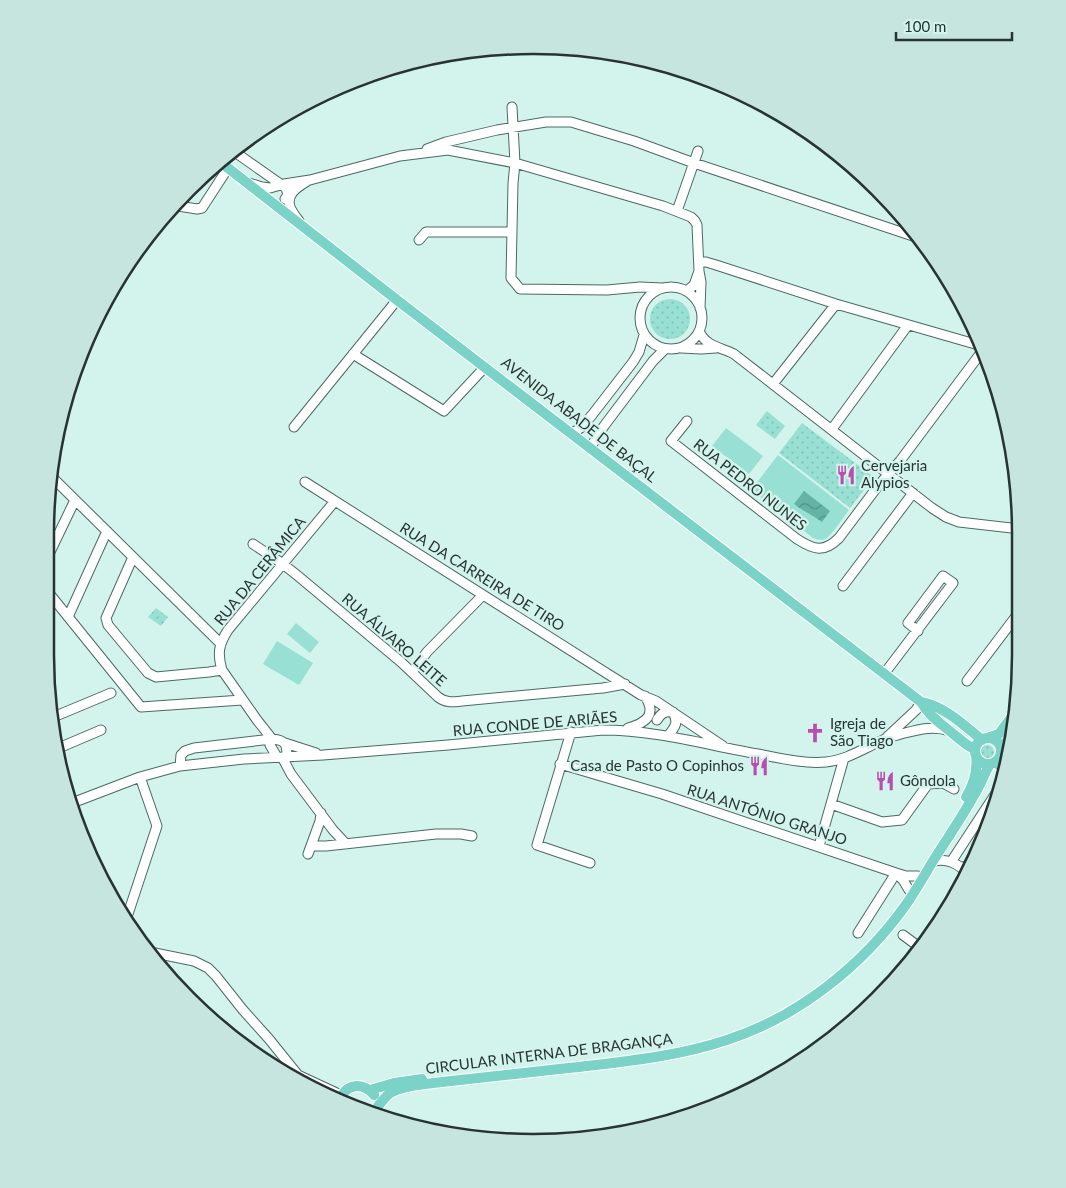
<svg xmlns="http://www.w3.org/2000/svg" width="1066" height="1188" font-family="Lato,sans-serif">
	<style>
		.grass { fill: url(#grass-dots) }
		.garden { fill: #97e0d3 }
		.water { fill: url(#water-waves) }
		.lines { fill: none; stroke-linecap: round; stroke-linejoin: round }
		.minor-casing { stroke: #4c6963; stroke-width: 11 }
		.major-casing { stroke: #fff; stroke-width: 12 }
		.minor { stroke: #fff; stroke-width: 9 }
		.major { stroke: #7bd3c8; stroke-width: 10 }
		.labels { text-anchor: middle; stroke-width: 4.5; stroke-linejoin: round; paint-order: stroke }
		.street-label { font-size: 15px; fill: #273431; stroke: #d3f4ed }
		.poi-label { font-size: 15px; fill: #273431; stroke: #d3f4ed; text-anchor: start }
		.rim { fill: none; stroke: #273431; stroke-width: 2.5 }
	</style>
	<defs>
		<pattern id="grass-dots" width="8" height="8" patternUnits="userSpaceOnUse" patternTransform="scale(1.25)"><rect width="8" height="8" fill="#97e0d3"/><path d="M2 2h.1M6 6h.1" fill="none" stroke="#82c1b6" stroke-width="1.8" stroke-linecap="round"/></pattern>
		<pattern id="water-waves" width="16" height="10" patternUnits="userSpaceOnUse" patternTransform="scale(1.25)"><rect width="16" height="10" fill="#64b3a5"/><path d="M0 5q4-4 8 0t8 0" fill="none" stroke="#529287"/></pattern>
	</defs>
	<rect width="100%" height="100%" fill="#d3f4ed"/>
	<!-- grass -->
	<path class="grass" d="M650 319a20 20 0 1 1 40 0a20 20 0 1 1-40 0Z
		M767,411L785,426L775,439L756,425Z
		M802,423L874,477L850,508L779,453Z
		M156,608L168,617L161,626L148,617Z
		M980 752a7 7 0 1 1 14 0a7 7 0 1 1-14 0Z"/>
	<!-- garden -->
	<path class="garden" d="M726,428L763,456L749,474L712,446Z
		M778,455L849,510C844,516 831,537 825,539C821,541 816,539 813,538L751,490Z
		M296,623L319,642L310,653L287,634Z
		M277,641L313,663L299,685L263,664Z"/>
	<!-- water -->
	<path class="water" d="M804,491L830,511L822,522C813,515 803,511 794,504Z"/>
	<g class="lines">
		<defs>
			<path id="minor" d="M512,107L515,163L513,183L511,278L520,289L607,290L640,287L662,288
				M427,149L446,142L497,130L546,122H571L634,141L694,163L922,239
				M232,150L286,188L288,195L285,199
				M249,183L262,187L270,188L284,184L310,180L400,156L448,150L515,163L663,206L691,217L695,221L697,225L699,271L701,282L700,308
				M172,205L197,209L202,208L228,168
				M677,211L698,151
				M299,221C296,217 292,212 290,207C286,195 296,188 306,182
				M419,240L426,232H512
				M699,262H706L716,265L836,304L982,346
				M640 318a31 31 0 1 1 62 0a31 31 0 1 1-62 0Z
				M687,291L694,285L699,271
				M699,331C706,347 721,347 734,354L932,508L946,517L959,522L1020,529
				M681,348L701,349L716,348
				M353,354L444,411L485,367
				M773,384L836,304
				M687,421L671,441L797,539C814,550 824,553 839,538L878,486L900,461L983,350
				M294,427L397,300
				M832,429L908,325
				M571,434L582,427L592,415L633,362L639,352L644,335
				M590,448L604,426L653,361L665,349
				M53,478L221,644
				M305,482L641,695L656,701L723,746
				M253,544L283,564L298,576L401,662L438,697C446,703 452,702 462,701L603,688L625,684
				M49,554L75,500
				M133,557L106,618L108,625L148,673L156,677L209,672L222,670
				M843,586L913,493
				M48,592L141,707L242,700
				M68,617L107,531
				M412,672L427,652L483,595
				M884,674L953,583L943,576L908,623L918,631
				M967,681L1020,611
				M51,718L111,693
				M657,720C661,713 665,711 673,712C679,723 675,727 668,736
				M628,728C646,723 657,715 645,696
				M571,732L537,845L590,863
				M887,737L916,710L921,702
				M272,739L257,720L222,670C217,653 219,644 228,630L335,501
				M272,739L270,745L277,757
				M285,743L316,753
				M54,750L101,730
				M282,757L291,774L333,830L346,844
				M560,764L662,794L896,873L858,933
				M180,766L181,755L185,751L194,748L272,739C286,740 287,744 287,757
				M72,803L140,777L180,766L244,759L323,755L448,745L603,730C655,730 707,745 758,754C780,758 803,764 826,762C847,760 864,748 883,740C888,737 895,736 901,734C917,730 933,725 950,731
				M831,804L882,822L902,820L928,784L943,783L954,789
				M311,846H326L436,834H461L472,836
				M819,846L844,758
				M308,854L320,821L321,813
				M932,862C946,857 960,864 968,875
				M951,862L1004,781
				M963,867L973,865
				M896,873L906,876H918
				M896,873L903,880L909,890
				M126,920L157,826L140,777
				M903,935L922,949
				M145,951L194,961L208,968L216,976L243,1010L269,1039L298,1075L341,1095
				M436,1133L453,1134L460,1136"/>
			<path id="major" d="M219,161L397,300L921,702C928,715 940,723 952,733C960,739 966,746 975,749
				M921,702C944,706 964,725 982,740
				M987,738L999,734L1016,711
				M975 751a13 13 0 1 1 26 0a13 13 0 1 1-26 0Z
				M1001,751L1013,730
				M995,762L1006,771
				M966,797C974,784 978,771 976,755
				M370,1090L394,1083L422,1079
				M340,1100C346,1083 363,1082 374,1095
				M378,1106C382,1102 386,1095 392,1092C404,1086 420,1085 433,1083C481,1078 530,1072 579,1067C629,1061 679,1056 727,1040C798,1017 862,966 905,906C915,892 924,876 933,861C946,840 961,819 973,797C980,787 984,774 990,764"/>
		</defs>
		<!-- minor casing -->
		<use href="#minor" class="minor-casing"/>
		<!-- major casing -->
		<use href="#major" class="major-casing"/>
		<!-- minor -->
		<use href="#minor" class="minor"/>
		<!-- major -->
		<use href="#major" class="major"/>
	</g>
	<!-- icons -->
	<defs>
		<symbol id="restaurant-bare" viewBox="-9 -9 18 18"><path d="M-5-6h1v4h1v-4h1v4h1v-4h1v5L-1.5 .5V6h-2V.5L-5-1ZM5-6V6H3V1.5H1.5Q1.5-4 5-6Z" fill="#ba4eaf" stroke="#d3f4ed" stroke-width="2.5" paint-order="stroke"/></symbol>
		<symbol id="church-bare" viewBox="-9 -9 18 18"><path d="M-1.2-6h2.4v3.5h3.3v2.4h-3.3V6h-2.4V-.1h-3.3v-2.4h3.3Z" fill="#ba4eaf" stroke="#d3f4ed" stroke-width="2.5" paint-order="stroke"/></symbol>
	</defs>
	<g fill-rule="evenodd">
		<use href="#restaurant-bare" x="832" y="461" width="28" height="28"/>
		<use href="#church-bare" x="801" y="719" width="28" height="28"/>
		<use href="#restaurant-bare" x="745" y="752" width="28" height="28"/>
		<use href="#restaurant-bare" x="871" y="767" width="28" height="28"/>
	</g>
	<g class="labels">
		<!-- street labels -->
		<g class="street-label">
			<text transform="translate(579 420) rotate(38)" y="5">AVENIDA ABADE DE BAÇAL</text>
			<text transform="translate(750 485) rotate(38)" y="5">RUA PEDRO NUNES</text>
			<text transform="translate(260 571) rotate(-51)" y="5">RUA DA CERÂMICA</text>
			<text transform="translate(482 577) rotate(32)" y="5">RUA DA CARREIRA DE TIRO</text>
			<text transform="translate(394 640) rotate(41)" y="5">RUA ÁLVARO LEITE</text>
			<text transform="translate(535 724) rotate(-5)" y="5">RUA CONDE DE ARIÃES</text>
			<text transform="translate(767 815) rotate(18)" y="5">RUA ANTÓNIO GRANJO</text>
			<text transform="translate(549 1054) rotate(-7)" y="5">CIRCULAR INTERNA DE BRAGANÇA</text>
		</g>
		<!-- poi labels -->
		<g class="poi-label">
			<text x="861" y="471">Cervejaria<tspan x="861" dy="17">Alypios</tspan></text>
			<text x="830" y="729">Igreja de<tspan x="830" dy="17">São Tiago</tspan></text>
			<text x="744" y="771" text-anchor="end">Casa de Pasto O Copinhos</text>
			<text x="900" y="786">Gôndola</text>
		</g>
	</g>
	<!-- crop -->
	<path d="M0 0H1066V1188H0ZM533 54H533A479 479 0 0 1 1012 533V655A479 479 0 0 1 533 1134H533A479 479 0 0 1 54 655V533A479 479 0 0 1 533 54Z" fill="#c5e5de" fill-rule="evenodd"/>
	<path class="rim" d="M533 54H533A479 479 0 0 1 1012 533V655A479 479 0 0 1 533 1134H533A479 479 0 0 1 54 655V533A479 479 0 0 1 533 54Z"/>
	<!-- scale -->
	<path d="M896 32v8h116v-8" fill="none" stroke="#273431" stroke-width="2.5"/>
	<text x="904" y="32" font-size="15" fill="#273431" stroke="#d3f4ed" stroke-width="4" paint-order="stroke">100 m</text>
</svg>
